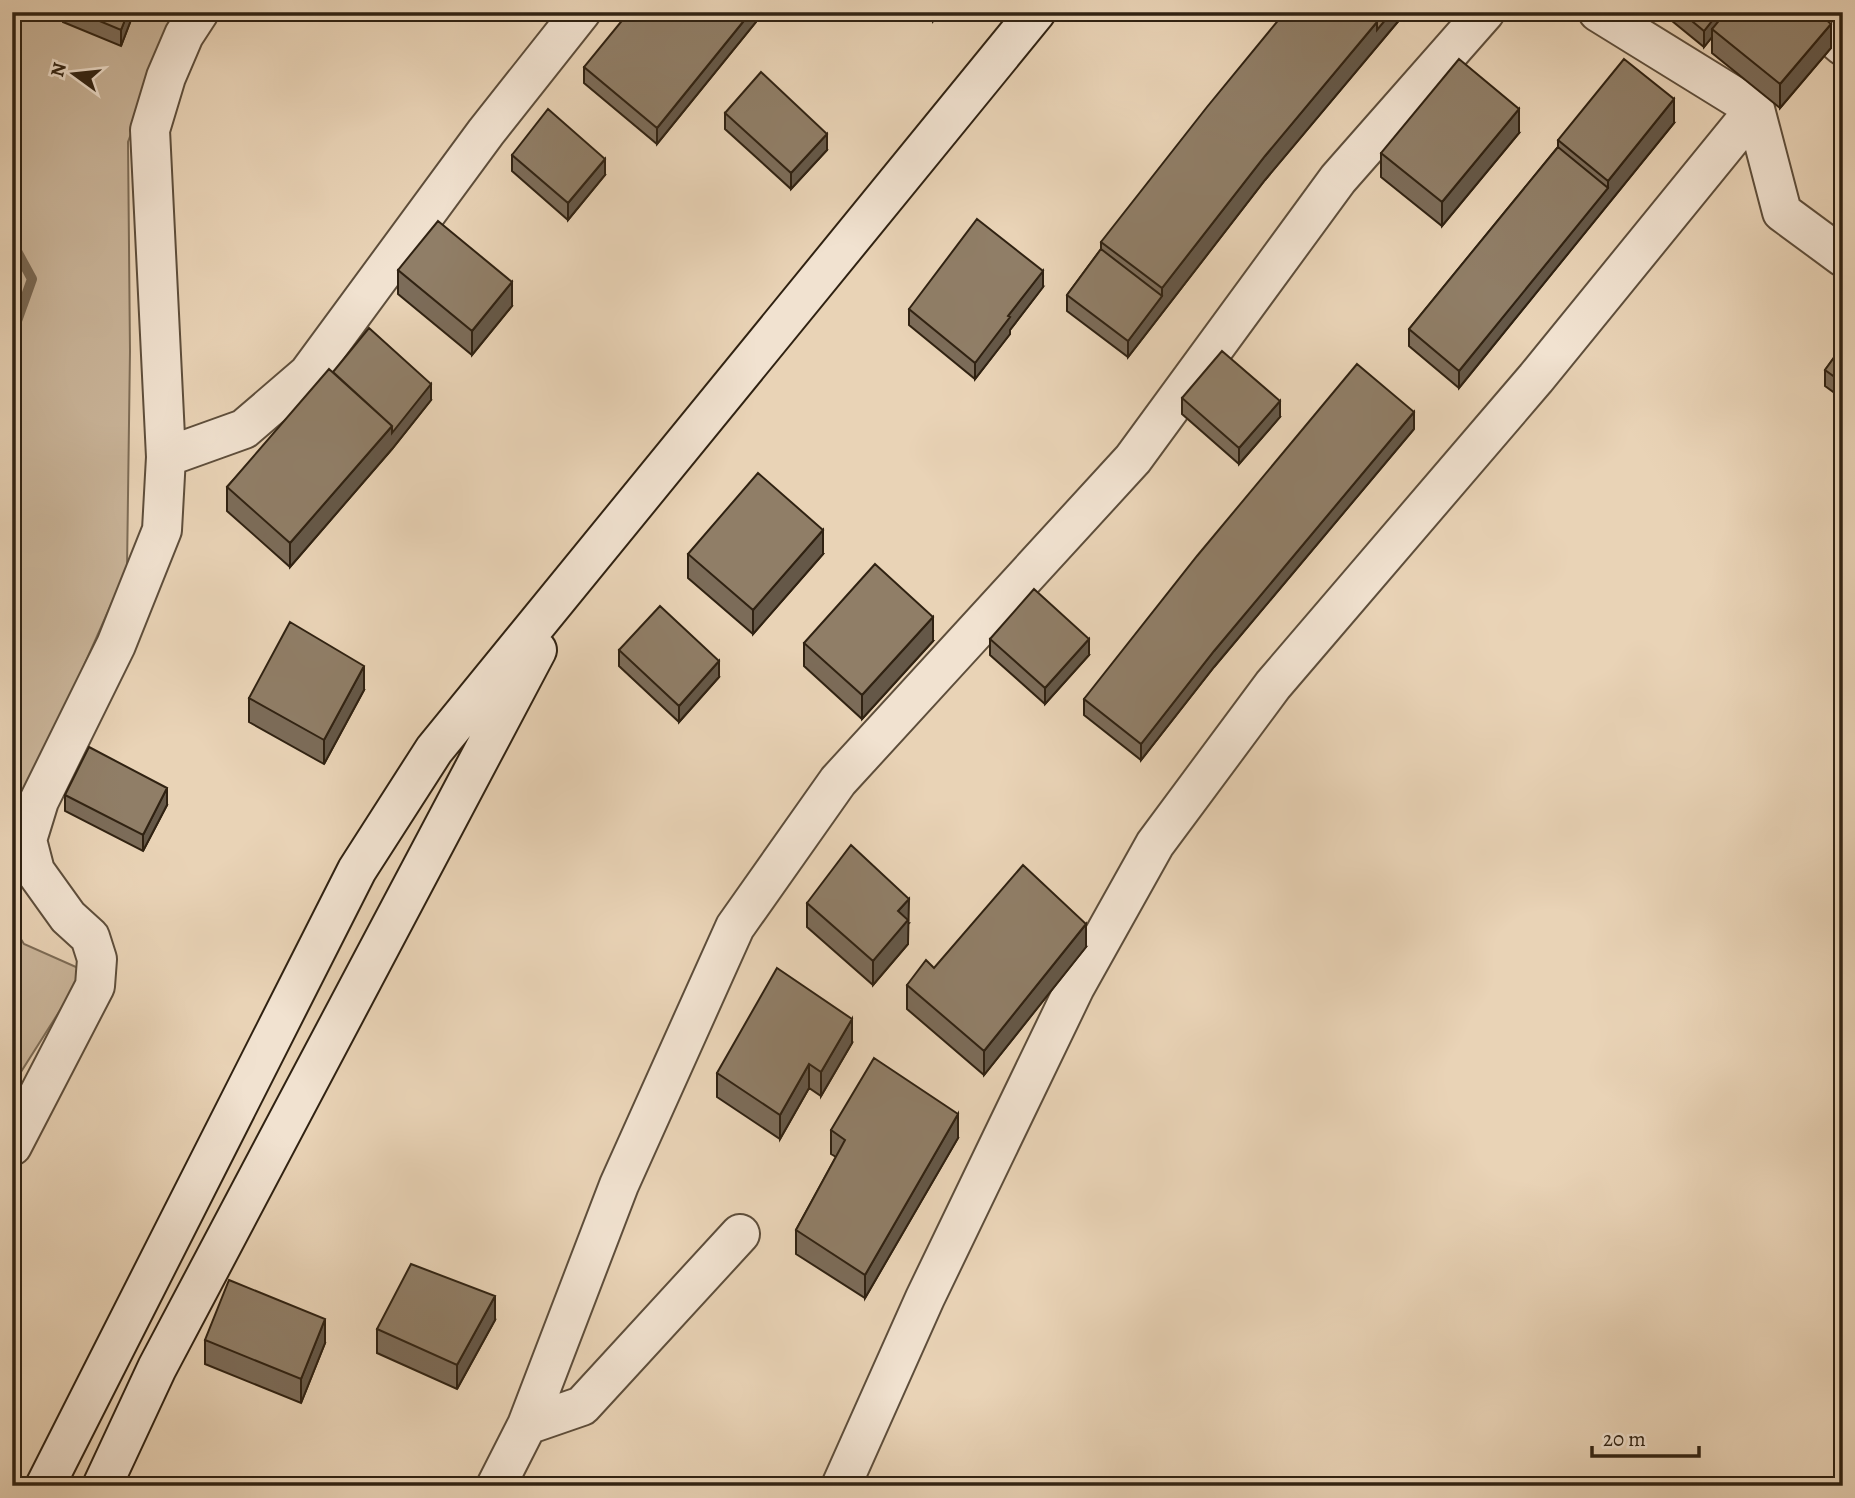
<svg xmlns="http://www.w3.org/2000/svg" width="1855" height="1498" font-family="Alegreya,serif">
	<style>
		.green { fill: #cab59a; stroke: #7d6c56; stroke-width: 2 }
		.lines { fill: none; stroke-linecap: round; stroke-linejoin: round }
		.stream { stroke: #796853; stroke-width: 10 }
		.street-casing { stroke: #5e4e3b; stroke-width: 42 }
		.secondary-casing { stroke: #302212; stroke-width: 42 }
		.street { stroke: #f1e2d0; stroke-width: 38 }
		.secondary { stroke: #f1e2d0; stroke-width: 38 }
		.wall { fill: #7c6c59; stroke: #302212; stroke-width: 2 }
		.shaded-wall { fill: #655848; stroke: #302212; stroke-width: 2 }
		.building { fill: #907e67; stroke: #302212; stroke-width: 2 }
	</style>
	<rect width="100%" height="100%" fill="#e9d3b6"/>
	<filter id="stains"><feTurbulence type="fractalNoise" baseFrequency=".00286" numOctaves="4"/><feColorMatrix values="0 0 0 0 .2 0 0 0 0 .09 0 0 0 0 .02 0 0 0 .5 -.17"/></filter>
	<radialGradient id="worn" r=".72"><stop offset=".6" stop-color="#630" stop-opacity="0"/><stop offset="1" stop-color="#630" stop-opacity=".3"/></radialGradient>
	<!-- green -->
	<path class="green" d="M12,12H179L174,20L128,142L130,351L127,569L40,764L12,844Z
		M12,925L24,944L85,971L12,1086Z"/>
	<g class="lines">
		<!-- stream -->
		<path class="stream" d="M12,242L32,279L12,335"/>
		<defs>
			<path id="street" d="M1598,12L1755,109L1782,212L1843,257
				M1803,12L1843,46
				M166,457L244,429L308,374L486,132L581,12
				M12,1146L95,986L97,959L90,937L68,917L35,871L27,840L39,801L116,645L162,530L166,457L150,130L166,77L184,35L199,12
				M527,1425L582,1406L740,1234
				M496,1486L527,1425L619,1185L735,927L838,781L1133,459L1338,179L1485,12
				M841,1486L925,1298L1075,987L1155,844L1273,685L1536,378L1755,109"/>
			<path id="secondary" d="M45,1486L357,870L434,750L1036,12
				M102,1486L157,1368L537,650"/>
		</defs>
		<!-- street casing -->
		<use href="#street" class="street-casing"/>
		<!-- secondary casing -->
		<use href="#secondary" class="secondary-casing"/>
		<!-- street -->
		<use href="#street" class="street"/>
		<!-- secondary -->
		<use href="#secondary" class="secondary"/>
	</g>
	<!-- wall -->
	<path class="wall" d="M63,12H134L121,46L63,22Z
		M756,12V22L657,144L584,83V67Z
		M923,12H940L933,21Z
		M1406,12L1265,180L1128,357L1067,311V295L1101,249V242Z
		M1661,12H1817L1831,48L1780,108L1712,53V37L1704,47Z
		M1822,12H1843V30Z
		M725,113L827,150L791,189L725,129Z
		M1674,123L1459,388L1409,346V329L1558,147V140Z
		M1519,133L1442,226L1381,177V153Z
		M512,155L605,175L568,220L512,171Z
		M398,270L512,306L472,355L398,294Z
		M1043,287L1010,330V334L975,379L909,325V309Z
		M1843,345V399L1825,386V370Z
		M333,372L431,400L392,449L290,567L227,511V487Z
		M1182,398L1280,417L1239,464L1182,414Z
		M1414,429L1214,667L1141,760L1084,715V699Z
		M688,554H823L753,634L688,578Z
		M990,639L1089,655L1045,704L990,655Z
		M933,641L862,719L804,666V643Z
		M619,650L719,677L679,722L619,666Z
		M364,690L324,764L249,722V698Z
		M65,795L167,805L143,851L65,811Z
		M807,903L909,923L908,924V944L873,985L807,927Z
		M1086,947L984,1075L907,1009V985L934,968Z
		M852,1043L821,1096L809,1088L780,1139L717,1097V1073Z
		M831,1130L958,1138L865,1298L796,1254V1230L836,1157L831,1154Z
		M495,1320L457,1389L377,1353V1329Z
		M205,1340L325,1343L301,1403L205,1364Z"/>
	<!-- shaded-wall -->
	<path class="shaded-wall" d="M128,12H134L121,46V30Z
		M751,12H756V22L657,144V128Z
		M933,12H940L933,21Z
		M1392,12H1406L1265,180L1128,357V341L1162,296V288L1265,156L1377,22Z
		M1719,12H1733L1712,29V37L1704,47V31Z
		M1831,24V48L1780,108V84Z
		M1674,99V123L1459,388V371L1608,188V181Z
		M1519,109V133L1442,226V202Z
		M827,134V150L791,189V173Z
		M605,159V175L568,220V203Z
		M1043,271V287L1010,330V334L975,379V363L1008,316Z
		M512,282V306L472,355V331Z
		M431,384V400L392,449L290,567V543L392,426Z
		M1280,401V417L1239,464V448Z
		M1414,412V429L1214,667L1141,760V744L1214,651Z
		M823,530V554L753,634V610Z
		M933,617V641L862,719V695Z
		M1089,639V655L1045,704V688Z
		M719,661V677L679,722V706Z
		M364,666V690L324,764V740Z
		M167,788V805L143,851V835Z
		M909,899L908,944L873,985V961L898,911Z
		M1086,924V947L984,1075V1051Z
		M852,1019V1043L821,1096V1072Z
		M809,1064V1088L780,1139V1115Z
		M958,1114V1138L865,1298V1275Z
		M495,1296V1320L457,1389V1365Z
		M325,1319V1343L301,1403V1379Z"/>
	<!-- building -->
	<path class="building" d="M78,12H128L121,30Z
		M629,12H751L657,128L584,67Z
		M1285,12H1366L1377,22L1265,156L1162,288L1101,242L1207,107Z
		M1366,12H1392L1377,30V22Z
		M1681,12H1719L1704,31Z
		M1726,12H1817L1831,24L1780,84L1712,29Z
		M1459,59L1519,109L1442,202L1381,153Z
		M1624,59L1674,99L1608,181L1558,140Z
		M761,72L827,134L791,173L725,113Z
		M548,109L605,159L568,203L512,155Z
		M1558,147L1608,188L1459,371L1409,329Z
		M977,219L1043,271L1008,316L1010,317L975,363L909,309Z
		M438,221L512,282L472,331L398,270Z
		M1101,249L1162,296L1128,341L1067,295Z
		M369,328L431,384L392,433V426L333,372Z
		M1843,345V383L1825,370Z
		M1222,351L1280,401L1239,448L1182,398Z
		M1357,364L1414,412L1214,651L1141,744L1084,699L1197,556Z
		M329,369L392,426L290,543L227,487Z
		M758,473L823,530L753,610L688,554Z
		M875,564L933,617L862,695L804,643Z
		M1034,589L1089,639L1045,688L990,639Z
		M660,606L719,661L679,706L619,650Z
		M290,622L364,666L324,740L249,698Z
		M89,747L167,788L143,835L65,795Z
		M851,845L909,899L898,911L908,920L873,961L807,903Z
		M1023,865L1086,924L984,1051L907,985L926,960L934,968Z
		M777,968L852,1019L821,1072L809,1064L780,1115L717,1073Z
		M874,1058L958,1114L865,1275L796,1230L845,1140L831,1130Z
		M411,1264L495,1296L457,1365L377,1329Z
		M229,1280L325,1319L301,1379L205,1340Z"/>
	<!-- margin -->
	<rect width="1855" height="1498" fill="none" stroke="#e9d3b6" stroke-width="42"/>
	<rect x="14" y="14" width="1827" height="1470" fill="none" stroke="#302212" stroke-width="3.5"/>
	<rect x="21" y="21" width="1813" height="1456" fill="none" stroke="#302212" stroke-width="2"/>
	<!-- north arrow -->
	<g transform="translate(74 74) rotate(285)" stroke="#f1e2d0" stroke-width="5" paint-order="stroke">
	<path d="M0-5L12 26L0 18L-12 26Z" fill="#302212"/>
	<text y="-10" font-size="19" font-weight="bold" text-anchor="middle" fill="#302212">N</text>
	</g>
	<!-- scale -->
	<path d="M1592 1446v10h107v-10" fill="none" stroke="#302212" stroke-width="3.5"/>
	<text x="1603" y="1446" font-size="21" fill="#302212" stroke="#f1e2d0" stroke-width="5" paint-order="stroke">20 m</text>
	<rect width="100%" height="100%" filter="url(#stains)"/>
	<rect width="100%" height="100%" fill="url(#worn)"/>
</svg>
